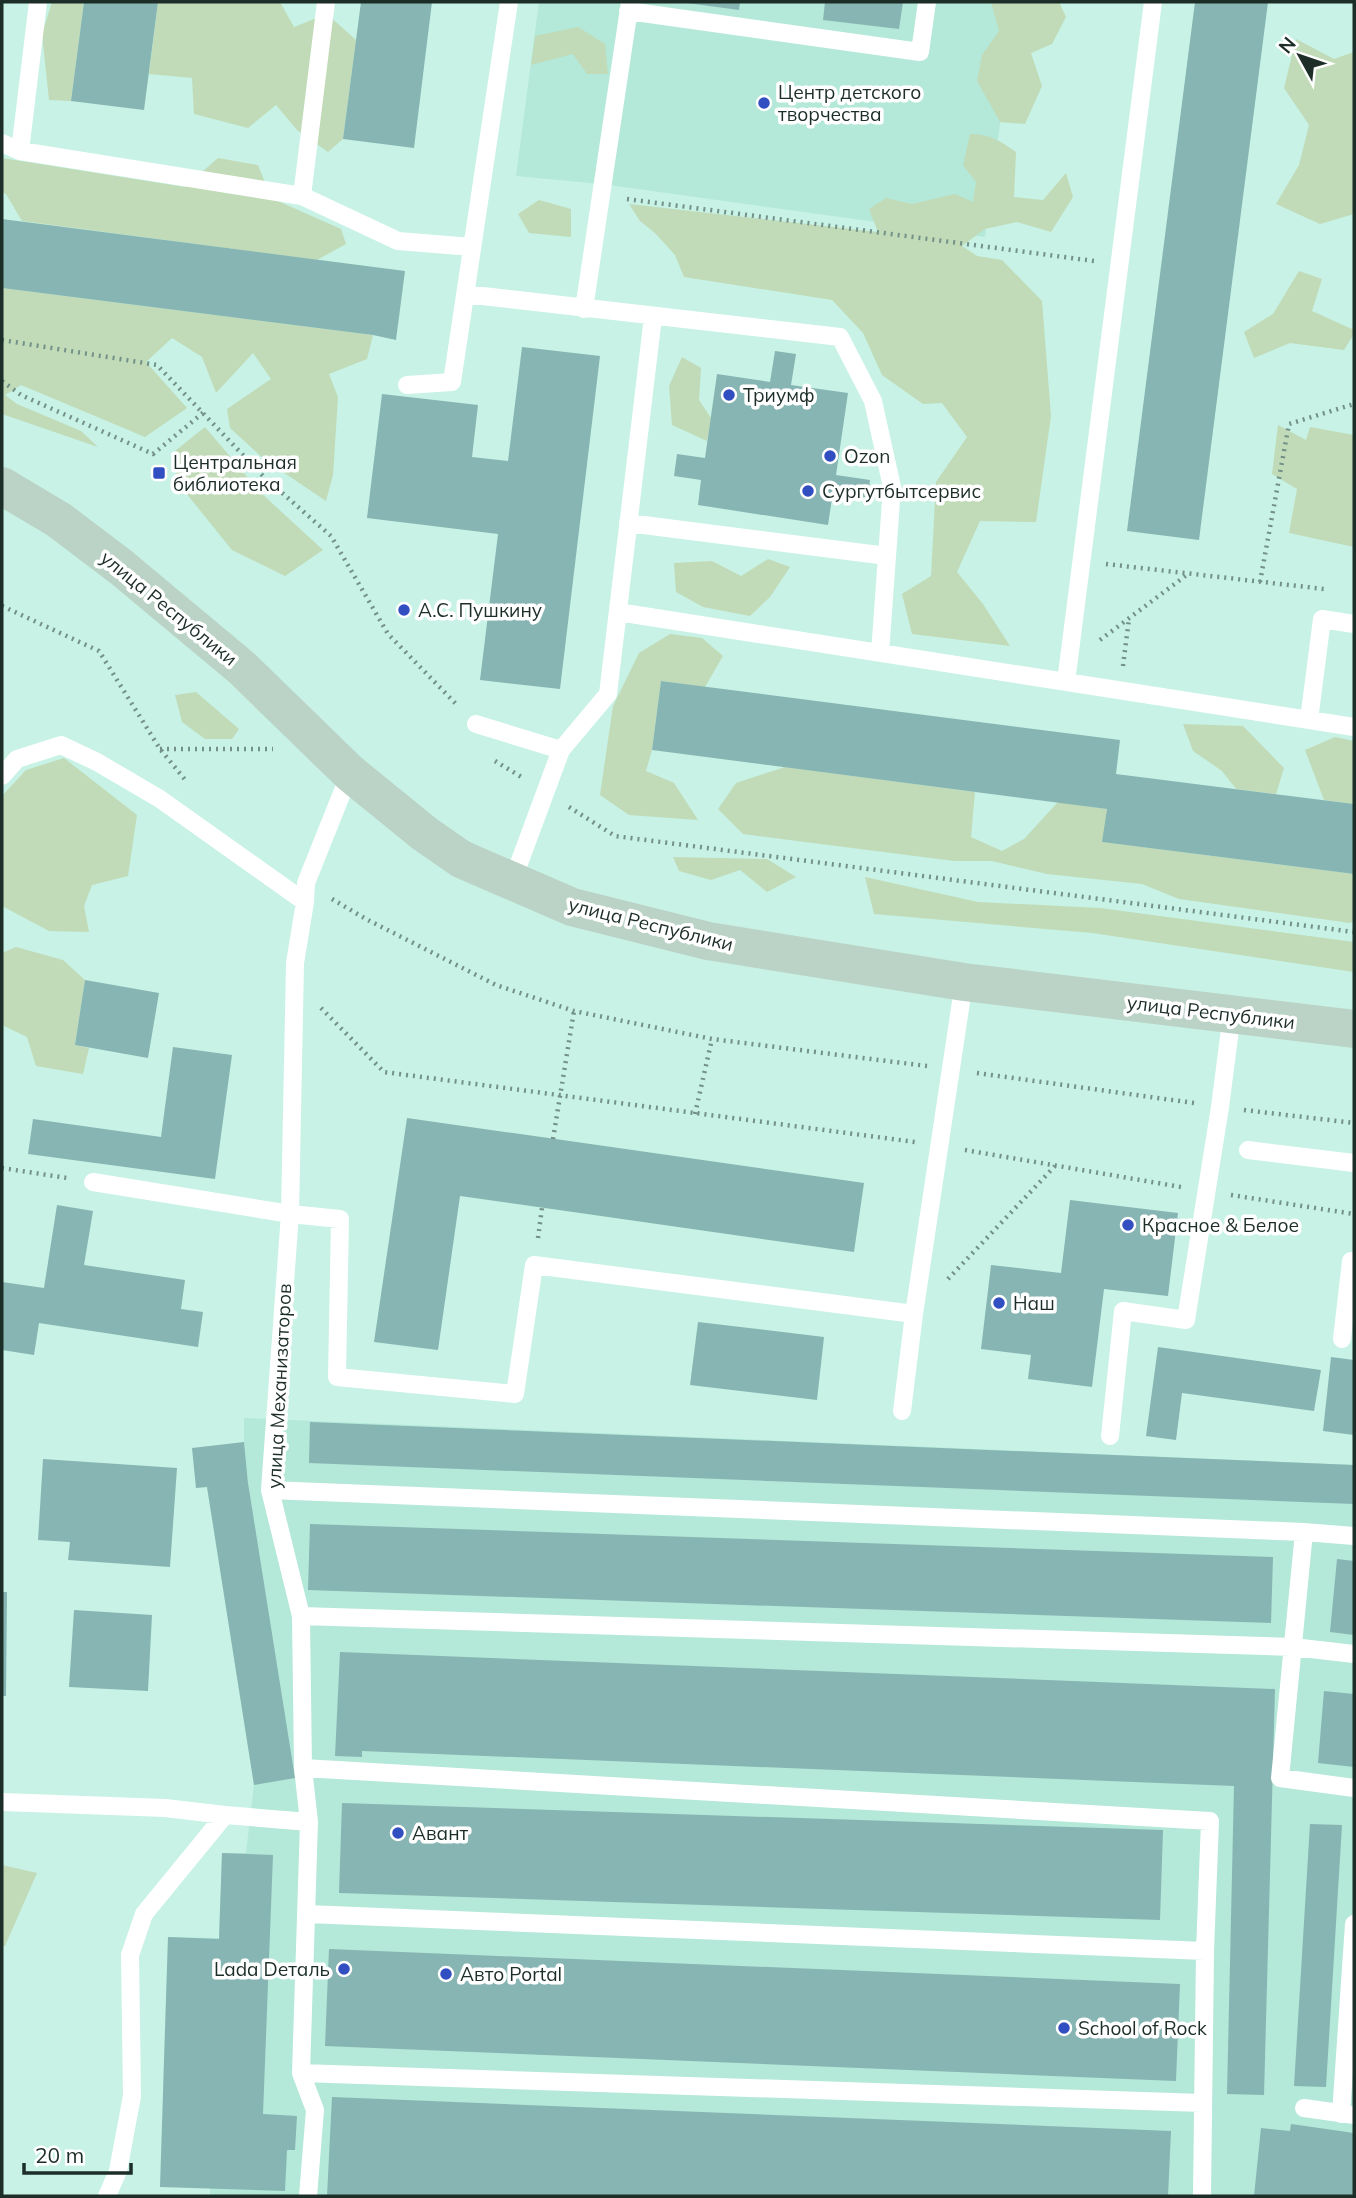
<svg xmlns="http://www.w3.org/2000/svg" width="1356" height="2198" font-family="Mulish,sans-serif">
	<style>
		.built { fill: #b4e8d8 }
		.green { fill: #c1dbb8 }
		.building { fill: #87b5b3 }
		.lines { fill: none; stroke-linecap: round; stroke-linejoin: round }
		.path { stroke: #739188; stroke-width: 4.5; stroke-dasharray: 2 5; stroke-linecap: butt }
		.lane { stroke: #fff; stroke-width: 18 }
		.secondary { stroke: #bbd3c6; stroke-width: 38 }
		.poi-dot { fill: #314fc0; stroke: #fff; stroke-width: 2.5 }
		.labels { text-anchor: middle; stroke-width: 7; stroke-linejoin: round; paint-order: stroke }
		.poi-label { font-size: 19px; fill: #1d2e29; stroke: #fff; text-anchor: start }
		.street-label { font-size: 19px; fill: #1d2e29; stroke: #fff }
	</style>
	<rect width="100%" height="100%" fill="#c7f2e5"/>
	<!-- built -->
	<path class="built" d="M539,2H1016L985,237L602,184L516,176Z
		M244,1418L1354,1465V2196H210L213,2091L163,2089L168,1937L219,1938L222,1853H246L254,1785L207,1487L248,1482L244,1442Z"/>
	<!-- green -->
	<path class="green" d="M52,2H84L71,101L49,100L42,34Z
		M158,2H280L294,27L327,14L356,40L343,139L328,152L297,130L276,105L248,128L194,114L192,78L149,74Z
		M991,2H1059L1066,17L1052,44L1031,53L1042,86L1025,124L1000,122L977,81L982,55L999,31Z
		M578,27L605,44L608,74H587L573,54L531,65L535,36Z
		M1296,39L1334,59L1354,52V214L1320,224L1276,204L1299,165L1309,125L1284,88Z
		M970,134C990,134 1000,141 1016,152L1014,197L1043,200L1066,173L1073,197L1051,232L1017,222L985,229L962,246L977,256L1002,260L1042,301L1051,416L1036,522L980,521L957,572L983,604L1010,646L912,634L902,594L931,576L936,482L967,437L942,403L923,404L882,375L863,333L832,300L684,277L675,255L655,233L640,221L629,204L878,232L869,209L886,198L912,204L955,194L973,202L976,182L963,165Z
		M2,158L185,187L218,158L258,165L271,198L341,229L346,244L317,260L22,221L6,194L2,192Z
		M539,200L571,209V237L529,233L518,214Z
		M1299,271L1322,279L1312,311L1354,330V334L1344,350L1290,343L1254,358L1244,332L1273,314Z
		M2,288L373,335L367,359L329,374L338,397L333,475L326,501L265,460L230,428L227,409L271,379L253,353L216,393L202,357L172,338L146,362L187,408L145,437L21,385L5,395L17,404L81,431L98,447L2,414Z
		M682,357L701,368L699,400L711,418L707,441L672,425L669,386Z
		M1278,425L1306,440L1310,427L1354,435V547L1289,533L1297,489L1272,474Z
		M205,427L261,493L323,550L285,576L232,550L177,482L175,451Z
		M768,559L790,567L770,597L750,616L703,607L676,592L674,563L712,561L741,576Z
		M670,634L702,638L723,656L705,687L661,681L652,750L646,771L674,783L698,820L629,815L600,795L613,706L639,653Z
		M196,692L239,729L232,739H205L182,722L175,695Z
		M1183,724L1243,726L1284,768L1276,794L1236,789L1222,771L1193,751Z
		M1335,737L1354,741V804L1324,800L1305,750Z
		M64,758L137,815L128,876L92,885L84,906L89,932L49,931L2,906V796L26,770Z
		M785,767L975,792L971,837L1002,851L1024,839L1058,802L1107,809L1103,842L1354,874V921L1350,923L1179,899L1142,884L1047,874L992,861H954L743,834L718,809L736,783Z
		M673,857L767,859L796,877L767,892L740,870L711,880L679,871Z
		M865,877L978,902L1100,908L1354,942V972L1092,933L874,914Z
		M16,947L63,960L85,980L75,1045L89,1048L83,1074L36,1066L27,1037L2,1025V953Z
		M2,1865L37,1873L5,1946H2Z"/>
	<!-- building -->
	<path class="building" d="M84,2H158L144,110L71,101Z
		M361,2H432L414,148L343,139Z
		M687,2H740L739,10L687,3Z
		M825,2H903L899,29L823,20Z
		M1195,2H1268L1199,540L1127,531Z
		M2,219L405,271L396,340L373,335L2,288Z
		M522,347L600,356L560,689L480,680L498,534L367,518L382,394L478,405L472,457L508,461Z
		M775,351L796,354L791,385L848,393L836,475L870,480L868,498L833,492L828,525L698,505L701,480L674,476L677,454L705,458L717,374L770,382Z
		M661,681L1120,740L1116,774L1354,804V874L1102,842L1107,809L652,750Z
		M85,980L159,993L148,1058L75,1045Z
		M173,1047L232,1055L215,1179L28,1154L33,1119L161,1137Z
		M407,1118L864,1183L854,1252L460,1196L438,1350L374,1342Z
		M1070,1200L1178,1213L1168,1296L1104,1289L1092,1387L1028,1379L1031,1355L981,1349L991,1265L1061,1273Z
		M57,1205L93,1211L84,1265L185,1280L181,1309L203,1312L198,1347L39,1323L34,1355L2,1350V1282L44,1288Z
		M698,1322L824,1337L817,1400L690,1385Z
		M1158,1347L1321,1370L1314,1411L1182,1393L1176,1440L1146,1436Z
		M1331,1357L1354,1360V1435L1323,1431Z
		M310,1422L1354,1465V1504L309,1463Z
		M244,1442L248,1483L295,1778L254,1785L207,1487L196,1488L192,1448Z
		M43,1459L177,1468L170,1567L68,1560L70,1542L38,1540Z
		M310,1524L1273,1557L1271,1623L308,1590Z
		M1337,1559L1354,1561V1635L1330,1632Z
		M2,1592H7L6,1696H2Z
		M74,1610L152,1615L148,1691L69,1687Z
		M340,1652L1275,1689L1264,2095L1227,2094L1234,1786L362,1751V1757L335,1756Z
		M1324,1691L1354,1694V1767L1318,1763Z
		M342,1803L1163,1830L1160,1920L339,1893Z
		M1310,1824L1342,1825L1326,2087L1294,2086Z
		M222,1853L273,1855L263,2114L297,2116L295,2150H287L285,2191L160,2187L168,1937L219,1939Z
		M329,1949L1180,1984L1176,2081L325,2046Z
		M332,2097L1171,2131L1168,2196H327Z
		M1291,2124L1354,2133V2196H1254L1261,2128L1290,2131Z"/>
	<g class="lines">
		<!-- path -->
		<path class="path" d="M627,199L1094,261
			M2,340L157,365L263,476L331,536L388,634L458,706
			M2,381L21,395L153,454L204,412
			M1106,564L1324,589
			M1260,582L1289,424L1354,404
			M2,606L99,651L160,749L187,782
			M1100,640L1188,574
			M1123,666L1129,619
			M160,749H273
			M495,761L523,778
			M569,807L615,836L1354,932
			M332,899L366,919L496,985L574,1011L712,1039L927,1066
			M321,1008L384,1072L915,1142
			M977,1073L1194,1103
			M1244,1110L1354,1123
			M695,1114L712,1039
			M553,1139L574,1011
			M965,1150L1181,1187
			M2,1168L67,1178
			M1231,1195L1354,1214
			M538,1238L542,1208
			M948,1279L1055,1166"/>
		<!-- lane -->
		<path class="lane" d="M628,11L920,52L927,2
			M2,143L20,151L302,196L398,241L472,247
			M20,151L38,2
			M302,196L326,2
			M465,294L840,337L873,401L892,487L880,653
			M584,309L630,2
			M407,385L452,382L509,2
			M628,523L887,556
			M618,612L1354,727
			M1066,682L1153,2
			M1309,720L1322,619L1354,624
			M476,724L561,750
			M2,776L17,759L61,745L97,762L160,799L305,902
			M512,882L561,750L608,694L653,317
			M1248,1150L1354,1163
			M93,1182L290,1214L340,1219L337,1377L515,1394L534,1265L914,1314
			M1342,1339L1351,1261L1354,1262
			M902,1411L914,1314L964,982
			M1110,1436L1123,1311L1186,1320L1220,1107L1232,1014
			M270,1490L1304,1532L1354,1536
			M1304,1532L1280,1778L1354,1788
			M301,1616L1293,1647L1354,1654
			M303,1768L1210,1821L1205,1951L1202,2196
			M2,1802L165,1808L225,1815L309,1822
			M307,1914L1205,1951
			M301,2073L1202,2103
			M1304,2108L1354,2115
			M1341,2114L1354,1924
			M107,2196L118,2171L132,2096L130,1955L144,1914L225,1815
			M308,2196L315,2110L301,2073L309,1822L303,1768L301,1616L270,1490L290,1214L295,963L305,902L306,883L350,773"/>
		<!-- secondary -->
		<path class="secondary" d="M2,486L59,520L121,567L242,668L350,773L425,834L461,859L572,907L708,941L964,982L1354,1029"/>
	</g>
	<!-- markers -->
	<g class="poi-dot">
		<circle cx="764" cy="103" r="7"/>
		<circle cx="729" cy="395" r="7"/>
		<circle cx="830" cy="456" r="7"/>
		<rect x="152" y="466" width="14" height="14" rx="3.5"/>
		<circle cx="808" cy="491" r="7"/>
		<circle cx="404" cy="610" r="7"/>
		<circle cx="1128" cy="1225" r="7"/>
		<circle cx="999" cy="1303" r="7"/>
		<circle cx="398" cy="1833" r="7"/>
		<circle cx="344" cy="1969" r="7"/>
		<circle cx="446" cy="1974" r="7"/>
		<circle cx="1064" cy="2028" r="7"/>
	</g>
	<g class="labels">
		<!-- poi labels -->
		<g class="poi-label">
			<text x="778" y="99">Центр детского<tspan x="778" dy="22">творчества</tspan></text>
			<text x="743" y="402">Триумф</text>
			<text x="844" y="463">Ozon</text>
			<text x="173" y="469">Центральная<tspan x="173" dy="22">библиотека</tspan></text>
			<text x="822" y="498">Сургутбытсервис</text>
			<text x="418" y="617">А.С. Пушкину</text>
			<text x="1142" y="1232">Красное &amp; Белое</text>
			<text x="1013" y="1310">Наш</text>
			<text x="412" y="1840">Авант</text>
			<text x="330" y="1976" text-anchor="end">Lada Dеталь</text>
			<text x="460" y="1981">Авто Portal</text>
			<text x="1078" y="2035">School of Rock</text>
		</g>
		<!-- street labels -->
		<g class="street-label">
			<text transform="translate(169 608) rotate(39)" y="7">улица Республики</text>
			<text transform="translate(651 924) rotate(14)" y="7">улица Республики</text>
			<text transform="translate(1211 1012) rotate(7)" y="7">улица Республики</text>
			<text transform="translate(279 1386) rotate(-87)" y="7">улица Механизаторов</text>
		</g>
	</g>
	<!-- border -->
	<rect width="1356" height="2198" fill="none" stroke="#1d2e29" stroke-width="7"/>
	<!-- north arrow -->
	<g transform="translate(1300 56) rotate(310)" stroke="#ffffff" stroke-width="5" paint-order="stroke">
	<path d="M0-5L12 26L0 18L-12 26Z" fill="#1d2e29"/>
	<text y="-10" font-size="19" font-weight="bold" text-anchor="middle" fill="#1d2e29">N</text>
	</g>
	<!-- scale -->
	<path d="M24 2163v10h107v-10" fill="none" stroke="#1d2e29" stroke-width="3.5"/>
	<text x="35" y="2163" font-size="21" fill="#1d2e29" stroke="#ffffff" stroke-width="5" paint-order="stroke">20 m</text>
</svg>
